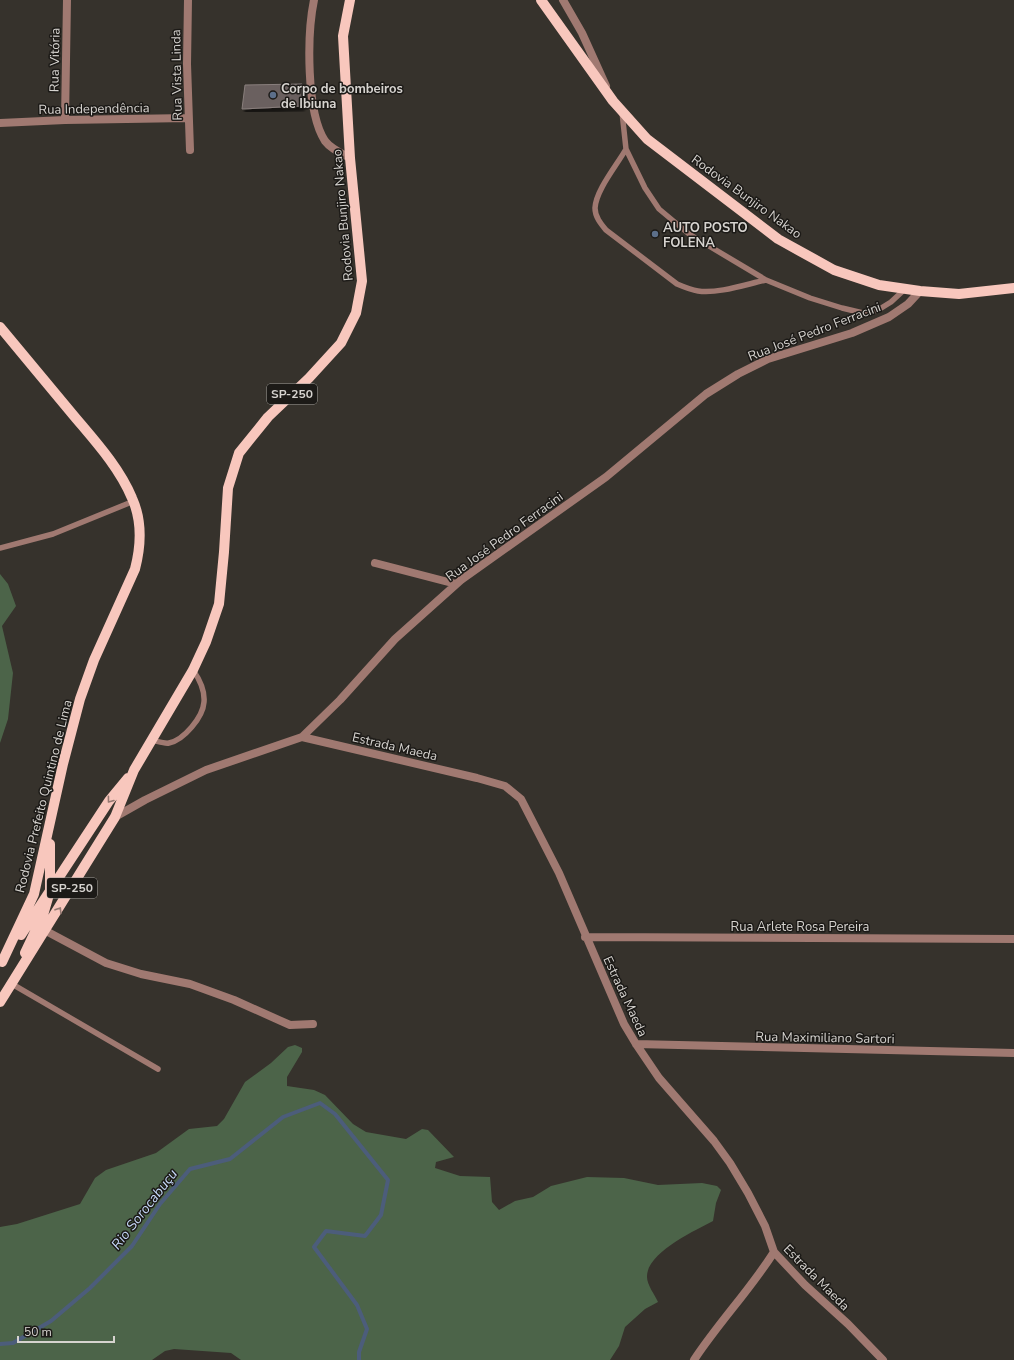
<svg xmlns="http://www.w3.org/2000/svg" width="1014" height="1360" font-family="'Nunito Sans',sans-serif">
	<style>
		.green { fill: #4c6449 }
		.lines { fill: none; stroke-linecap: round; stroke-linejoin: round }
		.stream { stroke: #4c5d7b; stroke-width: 4 }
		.building { fill: #6b615f; stroke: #897f7d; filter: url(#shadow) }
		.service { stroke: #a07971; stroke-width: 5.5 }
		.minor { stroke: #a07971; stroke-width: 8 }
		.primary { stroke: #f8c7bd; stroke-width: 10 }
		.oneway { stroke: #957972 }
		.service-dot { fill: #5c6f8a; stroke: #1c1a17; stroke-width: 1.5 }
		.labels { text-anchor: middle; stroke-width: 3; stroke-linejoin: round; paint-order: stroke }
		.shield { fill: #1c1a17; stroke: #9e9c98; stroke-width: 1 }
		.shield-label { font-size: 12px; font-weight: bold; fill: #d6d3cf }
		.street-label { font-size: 13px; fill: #d6d3cf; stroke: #1c1a17 }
		.poi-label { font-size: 13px; font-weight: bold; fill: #d6d3cf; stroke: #1c1a17; text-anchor: start }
		.water-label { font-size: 14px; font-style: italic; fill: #c7dafa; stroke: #1c1a17 }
	</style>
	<defs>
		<filter id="shadow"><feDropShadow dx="2.5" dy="4.5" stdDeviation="1" flood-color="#0009"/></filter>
	</defs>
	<rect width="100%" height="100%" fill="#36322c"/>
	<!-- green -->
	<path class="green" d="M0,574L8,584L16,606L2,626L13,673L8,719L0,743Z
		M295,1045L302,1048V1052L287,1077V1086L314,1090L325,1095L353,1124L366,1132L406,1139L422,1129L428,1130L454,1157L436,1162L435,1168L460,1176L490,1177L492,1202L499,1210L515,1201L533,1197L551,1186L587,1177L624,1178L658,1185L702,1183L717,1186L721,1190L716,1203L713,1221C696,1230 646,1253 647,1277C647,1285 655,1295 658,1302L645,1309L625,1327L619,1346L610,1360H241L231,1353L174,1349L165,1351L152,1360H0V1227L17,1224L80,1204L95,1178L106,1170L156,1153L189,1129L217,1126L224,1119L245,1082L271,1063L288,1047Z"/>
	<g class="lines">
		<!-- stream -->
		<path class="stream" d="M0,1344L13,1343L51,1321L90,1288L132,1246L160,1204L190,1169L230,1159L283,1117L320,1103L335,1114L388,1180L381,1215L365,1236L326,1231L314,1247L357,1305L367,1329L359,1352V1360"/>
	</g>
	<!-- building -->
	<path class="building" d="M302,84V106L242,109L245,85Z"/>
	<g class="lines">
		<!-- service -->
		<path class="service" d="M622,112L626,149L645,188L659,209L689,234L766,280L810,298L842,308L863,313L878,310L891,302L905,289
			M626,149C617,165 596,190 595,208C595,217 601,224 606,230L677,284C684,287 691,290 698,291C718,294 747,284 766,280
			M0,548L53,534L134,501
			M151,740C157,741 164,744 169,743C184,740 203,717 204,702C205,690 200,680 193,670
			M12,984L158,1069"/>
		<!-- minor -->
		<path class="minor" d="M188,0L187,64L190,150
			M314,0C307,34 306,112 325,141C331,149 342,154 350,158
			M563,0L582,33L606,86
			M65,120L67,0
			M0,123L65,120L188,118
			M375,563L456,584
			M302,737L477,778L505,786L521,799L559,873L624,1024L636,1044L659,1078L714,1141L730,1163L748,1193L765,1226L774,1252L805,1285L848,1324L883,1360
			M115,817L145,800L206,770L302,737L340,700L395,639L461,580L606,477L706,394L738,374L768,359L852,333L889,317L908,304L920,291
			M46,931L106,963L141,974L190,984L234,1000L290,1025L313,1024
			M585,937L1014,939
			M636,1044L1014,1053
			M694,1360C719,1322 750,1290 774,1252"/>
		<!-- primary -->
		<path class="primary" d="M541,0L613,101L647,139L778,239L834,270L879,285L920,291L959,294L1014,288
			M0,327C25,357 49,386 74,416C95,441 119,467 132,498C142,520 141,546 135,569L94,660L80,699L63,764L34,894L2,962
			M21,935L109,801L128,778
			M25,953L43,915L50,891V844
			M0,1002L115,817L134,770L193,670L206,642L219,604L224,552L228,488L239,453L268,417L309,378L341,343L356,313L362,281L350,158L343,36L350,0"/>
	</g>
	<!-- one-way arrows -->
	<defs><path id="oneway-chevron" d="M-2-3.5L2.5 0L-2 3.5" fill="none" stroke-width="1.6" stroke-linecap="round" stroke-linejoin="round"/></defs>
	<g class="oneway">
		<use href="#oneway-chevron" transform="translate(110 800) rotate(127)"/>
		<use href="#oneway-chevron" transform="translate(59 910) rotate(-58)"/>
	</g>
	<!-- markers -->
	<g class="service-dot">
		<circle cx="273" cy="95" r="4"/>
		<circle cx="655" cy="234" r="4"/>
	</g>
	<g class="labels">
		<!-- shield labels -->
		<g class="shield">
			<rect x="267" y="384" width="50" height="20" rx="3"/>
			<rect x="47" y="878" width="50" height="20" rx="3"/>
		</g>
		<g class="shield-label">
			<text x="292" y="398">SP-250</text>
			<text x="72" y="892">SP-250</text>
		</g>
		<!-- street labels -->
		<g class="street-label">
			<text transform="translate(54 60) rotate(-89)" y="5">Rua Vitória</text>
			<text transform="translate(176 75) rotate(-91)" y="5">Rua Vista Linda</text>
			<text transform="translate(94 108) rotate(-1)" y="5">Rua Independência</text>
			<text transform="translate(747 196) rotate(36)" y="5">Rodovia Bunjiro Nakao</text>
			<text transform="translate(342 215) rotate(-95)" y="5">Rodovia Bunjiro Nakao</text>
			<text transform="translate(814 331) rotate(-21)" y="5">Rua José Pedro Ferracini</text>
			<text transform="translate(504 536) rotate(-36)" y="5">Rua José Pedro Ferracini</text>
			<text transform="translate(395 746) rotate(13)" y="5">Estrada Maeda</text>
			<text transform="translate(43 796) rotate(-76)" y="5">Rodovia Prefeito Quintino de Lima</text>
			<text x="800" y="931">Rua Arlete Rosa Pereira</text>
			<text transform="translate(626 996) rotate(65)" y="5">Estrada Maeda</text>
			<text transform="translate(825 1037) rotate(1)" y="5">Rua Maximiliano Sartori</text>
			<text transform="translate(817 1277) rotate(45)" y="5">Estrada Maeda</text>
		</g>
		<!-- poi labels -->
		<g class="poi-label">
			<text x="281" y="93">Corpo de bombeiros<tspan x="281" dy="15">de Ibiuna</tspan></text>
			<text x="663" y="232">AUTO POSTO<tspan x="663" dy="15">FOLENA</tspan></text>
		</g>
		<!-- water labels -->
		<g class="water-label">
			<text transform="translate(144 1209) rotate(-52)" y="5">Rio Sorocabuçu</text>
		</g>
	</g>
	<!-- scale -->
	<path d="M18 1336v6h96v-6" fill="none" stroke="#d6d3cf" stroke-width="2"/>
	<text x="24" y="1336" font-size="12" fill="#d6d3cf" stroke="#1c1a17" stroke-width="3" paint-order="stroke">50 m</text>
</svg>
